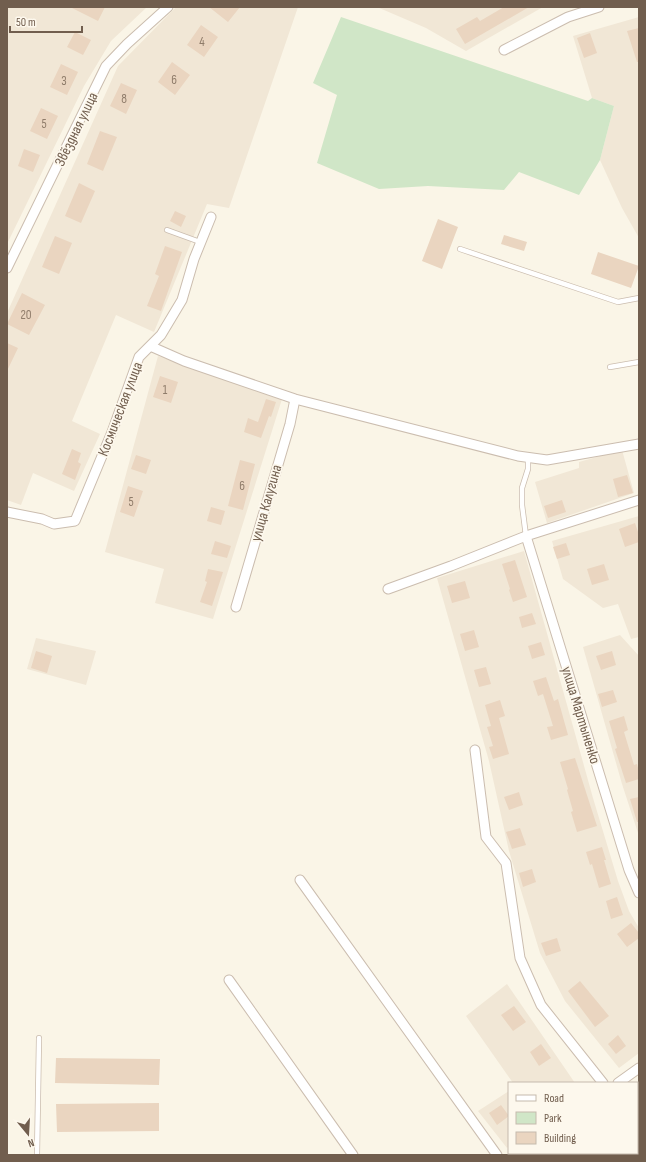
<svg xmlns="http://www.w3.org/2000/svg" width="646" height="1162" font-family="'Sofia Sans Condensed',sans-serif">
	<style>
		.residential { fill: #f1e7d6 }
		.green { fill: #d0e6c7 }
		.building { fill: #ead5c0 }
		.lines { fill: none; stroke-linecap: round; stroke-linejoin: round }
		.service-casing { stroke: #cbbdaf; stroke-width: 6 }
		.minor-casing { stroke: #cbbdaf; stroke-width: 11 }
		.service { stroke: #fff; stroke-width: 4.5 }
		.minor { stroke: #fff; stroke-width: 9 }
		.labels { text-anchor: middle; stroke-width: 3.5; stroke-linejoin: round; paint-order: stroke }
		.number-label { font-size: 13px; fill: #8f7c6a }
		.street-label { font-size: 15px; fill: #715e4e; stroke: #fdf8ed }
	</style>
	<rect width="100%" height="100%" fill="#faf5e7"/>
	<!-- residential -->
	<path class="residential" d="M7,7H147L111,41L84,86L7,244Z
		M176,7H298L229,208L207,204L154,332L116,315L72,421L100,434L74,491L33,473L21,505L7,500V313L118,66Z
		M377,7H543L466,51L426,28Z
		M639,17V238L622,208L600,160L614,106L592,98L573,36Z
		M158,356L282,399L213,619L155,603L164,569L105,552Z
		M622,450L634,493L547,523L535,482L579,468V462Z
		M639,516V637L631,639L618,604L603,608L563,579L552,541Z
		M524,551L593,798L618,881L629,911L639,928V1053L619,1068L565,1001L540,953L509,851L489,761L437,578Z
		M620,635L639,656V836L622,784L583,647Z
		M36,638L96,651L86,685L27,669Z
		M507,984L575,1083H513L466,1016Z
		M509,1091V1146L507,1148L478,1111Z"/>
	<!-- green -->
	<path class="green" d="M341,17L588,101L592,98L614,106L600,160L579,195L519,172L504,190L428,186L379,189L317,163L337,95L313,83Z"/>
	<!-- building -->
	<path class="building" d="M70,7H105L98,21Z
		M209,7H240L228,22Z
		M504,7H529L465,44L456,29L477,17L480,21Z
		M201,25L218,37L204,57L187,45Z
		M639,28V62H637L627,31Z
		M75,32L91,40L83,55L67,47Z
		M590,33L597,53L584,58L577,38Z
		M172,62L190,75L175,95L158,82Z
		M61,64L78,72L67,95L50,87Z
		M121,83L137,90L126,114L110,106Z
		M41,108L58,116L47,139L30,131Z
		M100,131L117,137L103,171L87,164Z
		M24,149L40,155L33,172L18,166Z
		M79,183L95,191L81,223L65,216Z
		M175,211L186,216L181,227L170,221Z
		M438,219L458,227L442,269L422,261Z
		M504,235L527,242L524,251L501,244Z
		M55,236L72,243L59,274L42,267Z
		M165,246L182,252L161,311L147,306L159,276L155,274Z
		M598,252L639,266L631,288L591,274Z
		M22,293L45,305L29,335L7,324Z
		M7,343L18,348L7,371Z
		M160,376L178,382L171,403L153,397Z
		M266,399L276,402L271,417L269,416L261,438L244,432L248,418L258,422Z
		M72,449L81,453L78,462L81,464L75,480L62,474Z
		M136,455L151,460L146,474L131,469Z
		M240,460L255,464L243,510L228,506Z
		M627,475L633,493L618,497L613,479Z
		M128,486L143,491L134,517L120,512Z
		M562,500L566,512L548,518L544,506Z
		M211,507L225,511L221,525L207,521Z
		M635,523L639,535V542L625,547L619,529Z
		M215,541L231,546L227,558L211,554Z
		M566,543L570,555L557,559L553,547Z
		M515,560L527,597L513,602L509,590L510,589L502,564Z
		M604,564L609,580L592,585L587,569Z
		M208,569L223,572L212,606L200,602L207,582L205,581Z
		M465,581L470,598L452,603L447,586Z
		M532,613L536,624L522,628L519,617Z
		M474,630L479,647L465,651L460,634Z
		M541,642L545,655L532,659L528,646Z
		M36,651L52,656L47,673L31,668Z
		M612,651L616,665L601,670L596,656Z
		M486,667L491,684L479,687L474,670Z
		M546,677L554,701L558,699L568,735L551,740L547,727L553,726L543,694L538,696L533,681Z
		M613,690L617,702L602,707L598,694Z
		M500,700L505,716L499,718L509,754L493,759L489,747L493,746L487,727L491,726L485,705Z
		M624,716L628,730L624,732L634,765L637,764L639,772V779L626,783L615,749L617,748L609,721Z
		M575,758L597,826L577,832L571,812L573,811L567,790L568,789L560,762Z
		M519,792L523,805L509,810L504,797Z
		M639,797V822H637L630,799Z
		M520,828L526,845L512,849L506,832Z
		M602,847L606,860H604L611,884L599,888L592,864L590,865L586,852Z
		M532,869L536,882L523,887L519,873Z
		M617,897L623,915L611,919L606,901Z
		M631,923L639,933V938L627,947L617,934Z
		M557,938L561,951L546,956L541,943Z
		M580,981L609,1016L595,1027L568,991Z
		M514,1006L526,1022L513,1031L501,1015Z
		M618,1035L626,1046L616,1054L608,1044Z
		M541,1044L551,1058L539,1066L530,1052Z
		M56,1058L160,1059L159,1085L55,1083Z
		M159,1103V1131L57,1132L56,1104Z
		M501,1105L509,1116L497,1125L489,1113Z"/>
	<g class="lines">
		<defs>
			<path id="service" d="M167,230L200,242
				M460,249L618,302L639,298
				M610,367L639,362
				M526,536L522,505V488L528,469V457
				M37,1155L39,1038"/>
			<path id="minor" d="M504,50L568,17L599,7
				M7,268L106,66L127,44L168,7
				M150,346L184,361L295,399L518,456L547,460L639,444
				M7,512L42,519L54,524L75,521L112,432L139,357L161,335L182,300L194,259L211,217
				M526,536L629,870L639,893
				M388,589L451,566L526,536L639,500
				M236,607L290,424L295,399
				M475,750L486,837L506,863L520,958L541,1005L603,1083
				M300,880L497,1155
				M229,980L353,1155
				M618,1083L639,1068
				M637,1125L639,1128"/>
		</defs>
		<!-- service casing -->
		<use href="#service" class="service-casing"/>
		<!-- minor casing -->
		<use href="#minor" class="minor-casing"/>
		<!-- service -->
		<use href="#service" class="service"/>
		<!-- minor -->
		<use href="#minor" class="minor"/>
	</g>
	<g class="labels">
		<!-- number labels -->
		<g class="number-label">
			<text x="202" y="46">4</text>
			<text x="174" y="84">6</text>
			<text x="64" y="85">3</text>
			<text x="124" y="103">8</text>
			<text x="44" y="128">5</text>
			<text x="26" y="319">20</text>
			<text x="165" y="394">1</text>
			<text x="242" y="490">6</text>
			<text x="131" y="506">5</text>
		</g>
		<!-- street labels -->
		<g class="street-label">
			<text transform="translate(76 129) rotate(-64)" y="5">Звёздная улица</text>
			<text transform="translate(120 409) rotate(-69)" y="5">Космическая улица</text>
			<text transform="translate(266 503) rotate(-74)" y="5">улица Калугина</text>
			<text transform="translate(581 715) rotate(73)" y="5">улица Мартыненко</text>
		</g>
	</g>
	<!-- border -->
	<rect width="646" height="1162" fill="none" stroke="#715e4e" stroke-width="16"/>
	<!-- legend -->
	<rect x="508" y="1082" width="130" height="72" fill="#fdf8ed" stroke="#c5baad"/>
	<rect x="516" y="1095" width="20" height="6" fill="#ffffff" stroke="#c5baad"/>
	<text x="544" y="1102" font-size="12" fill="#715e4e">Road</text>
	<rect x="516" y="1112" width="20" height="12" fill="#d0e6c7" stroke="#c5baad"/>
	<text x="544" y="1122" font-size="12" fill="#715e4e">Park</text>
	<rect x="516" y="1132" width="20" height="12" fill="#ead5c0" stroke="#c5baad"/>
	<text x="544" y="1142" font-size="12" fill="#715e4e">Building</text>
	<!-- north arrow -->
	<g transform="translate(28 1134) rotate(162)" stroke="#fdf8ed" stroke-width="3" paint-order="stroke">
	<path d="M0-3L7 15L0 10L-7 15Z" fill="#715e4e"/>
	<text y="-6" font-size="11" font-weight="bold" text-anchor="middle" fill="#715e4e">N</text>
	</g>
	<!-- scale -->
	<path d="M10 26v6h72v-6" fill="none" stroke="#715e4e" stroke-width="2"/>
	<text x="16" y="26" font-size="12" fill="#715e4e" stroke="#fdf8ed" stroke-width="3" paint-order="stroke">50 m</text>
</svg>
